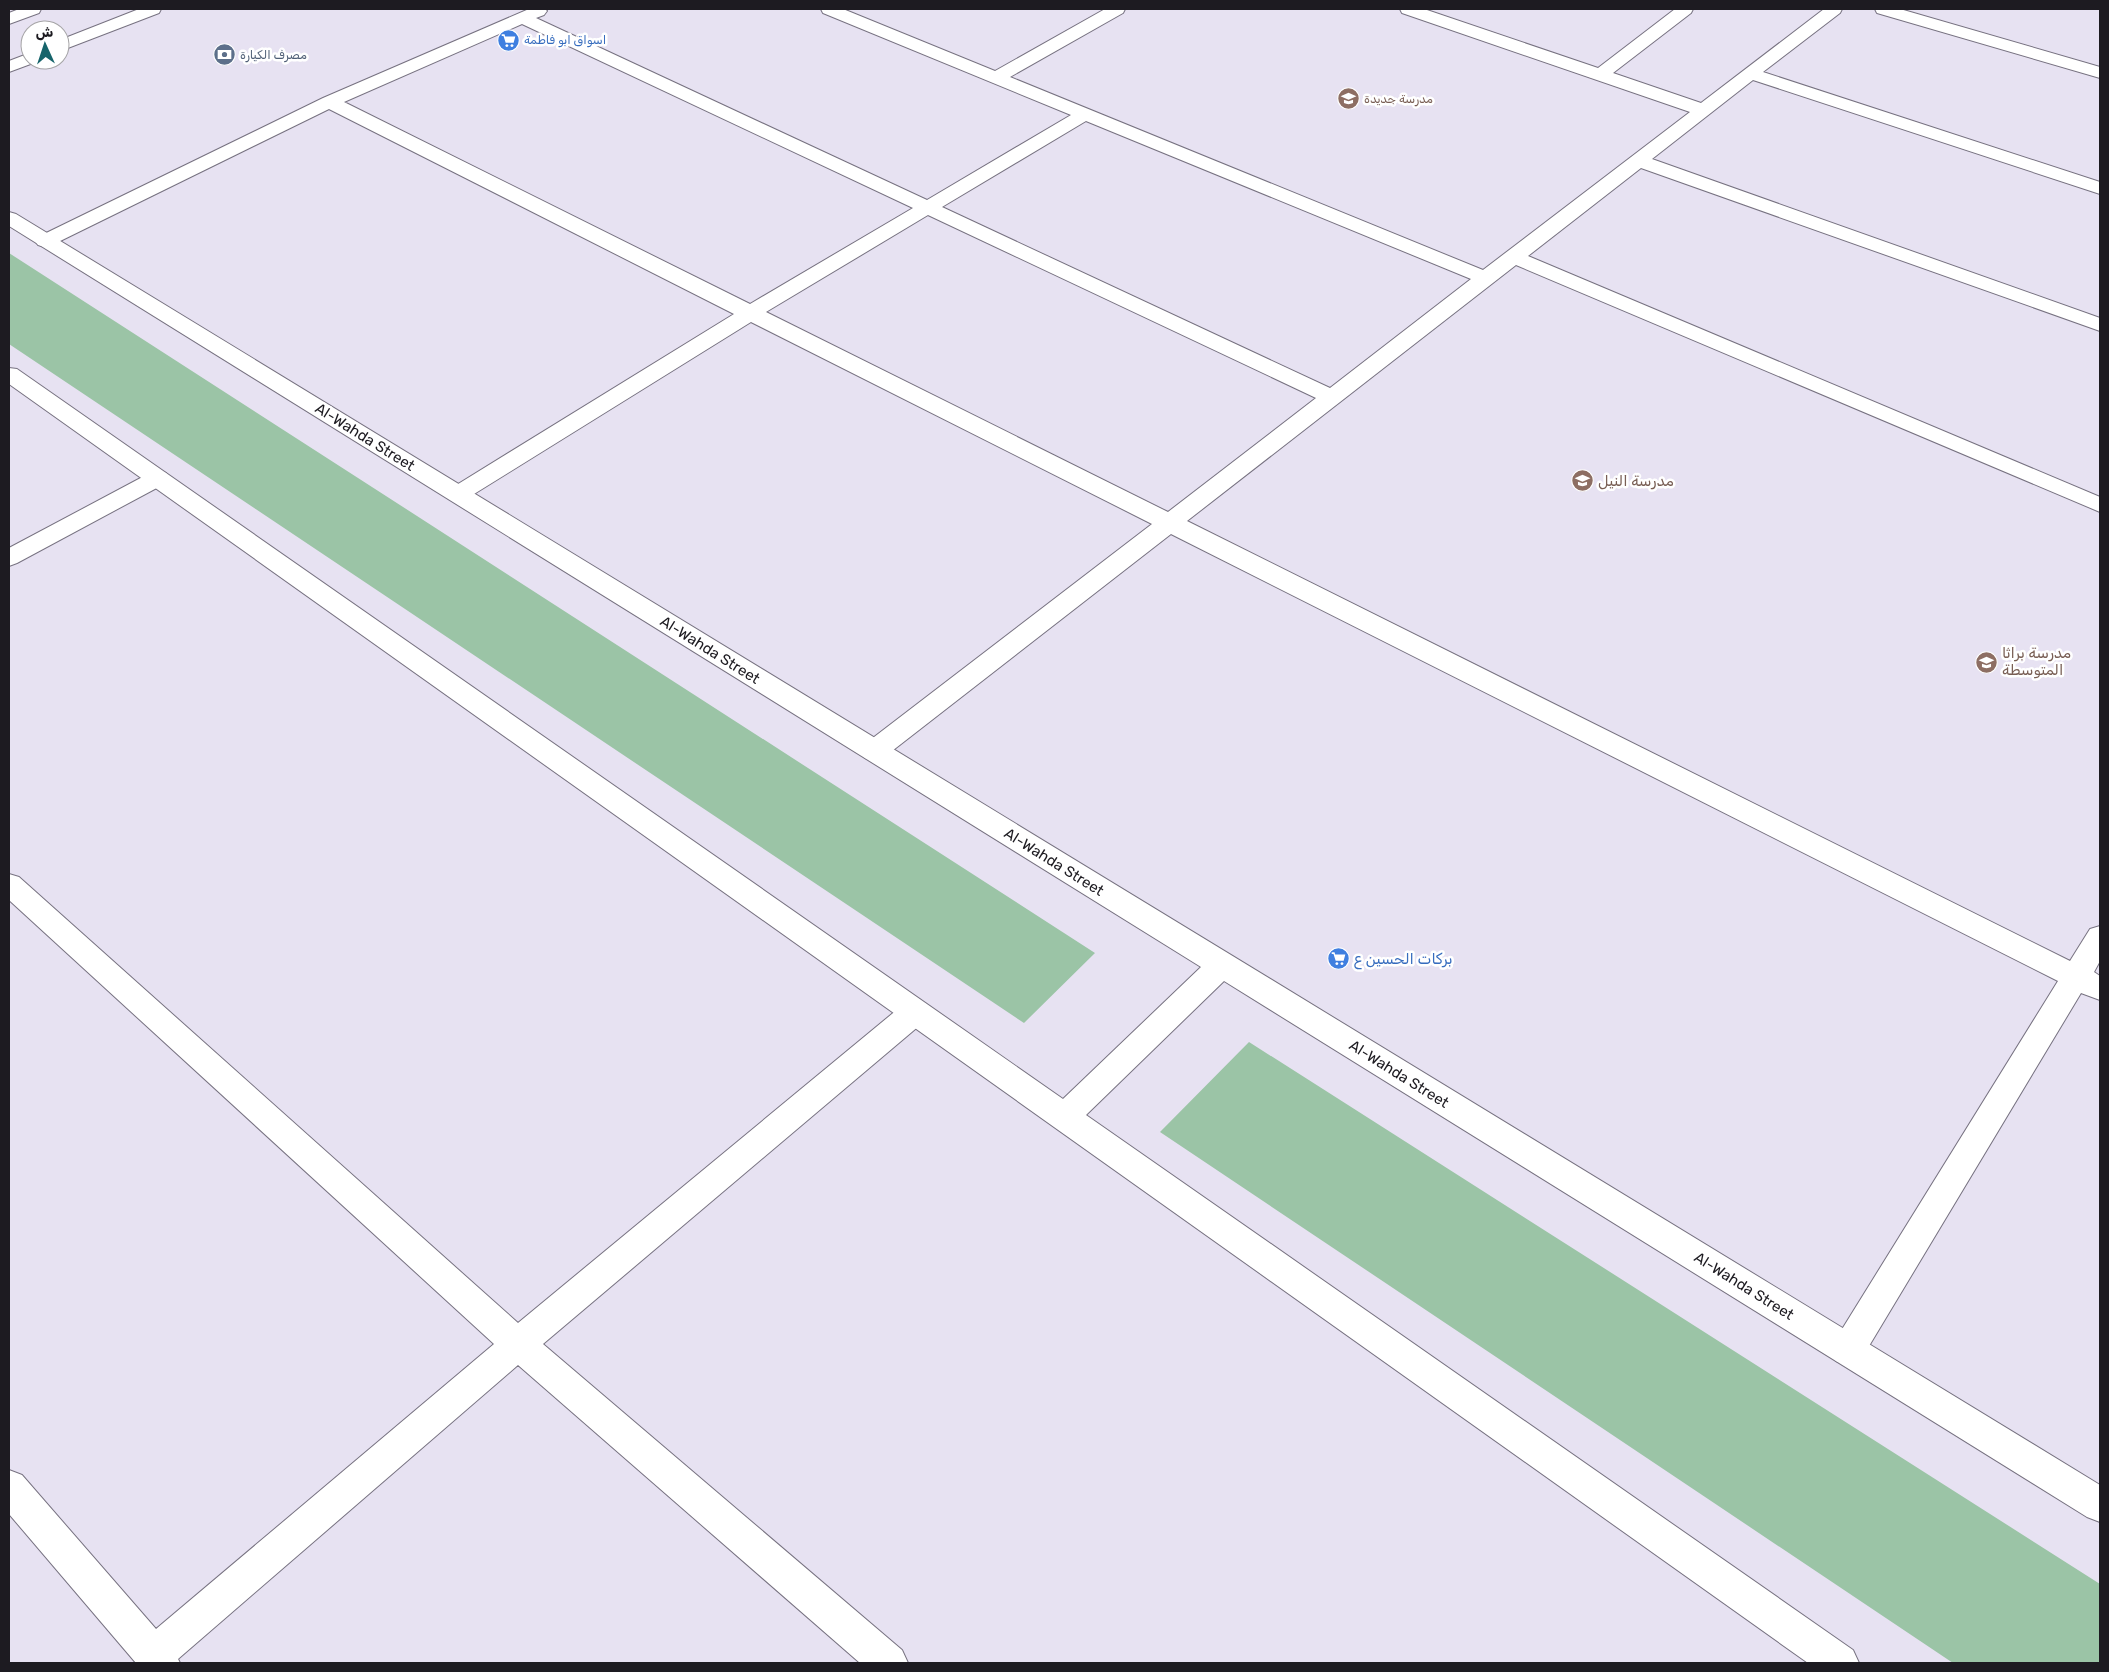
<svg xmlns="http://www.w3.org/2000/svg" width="2109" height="1672" font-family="Rubik,Vazirmatn,sans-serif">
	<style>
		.green { fill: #9bc4a6 }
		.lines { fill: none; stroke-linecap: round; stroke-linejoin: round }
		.minor-casing { stroke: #777281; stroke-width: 2 }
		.tertiary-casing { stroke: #777281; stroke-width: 2 }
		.secondary-casing { stroke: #777281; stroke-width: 2 }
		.minor { fill: #fff; fill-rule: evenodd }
		.tertiary { fill: #fff; fill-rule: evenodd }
		.secondary { fill: #fff; fill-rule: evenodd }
		.labels { text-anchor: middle; stroke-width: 5; stroke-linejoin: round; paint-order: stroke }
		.far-shop-label { font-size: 12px; fill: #366cbe; stroke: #fff; text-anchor: start }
		.far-service-label { font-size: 12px; fill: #4e5e75; stroke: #fff; text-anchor: start }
		.far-education-label { font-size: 12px; fill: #785e54; stroke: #fff; text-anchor: start }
		.street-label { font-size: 15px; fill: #1d1b21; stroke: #fff }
		.education-label { font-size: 15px; fill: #785e54; stroke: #fff; text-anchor: start }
		.shop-label { font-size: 15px; fill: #366cbe; stroke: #fff; text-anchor: start }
	</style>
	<rect width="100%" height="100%" fill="#e7e2f2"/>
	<!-- green -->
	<path class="green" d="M9,253L1095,953L1024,1023L9,344Z
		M1249,1042L2100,1584V1663H1953L1160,1132Z"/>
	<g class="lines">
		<defs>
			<path id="minor" d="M529,9H545L547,11L544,15L536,18L927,200L1071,115L823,13L821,9H843L995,71L1105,9H1125L1123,13L1010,77L1483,270L1690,112L1402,13L1400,9H1424L1598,68L1675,9H1693L1691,13L1613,73L1701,103L1824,9H1842L1840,13L1763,72L2100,182V194L1753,80L1652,159L2100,318V331L1641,168L1528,256L2100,497V512L1516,265L1187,521L2070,961L2090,929L2100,926V961L2094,972L2100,976V1000L2081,993L1860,1361L1848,1365L1836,1361L1831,1350L1836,1339L2058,981L1171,534L883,758L874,760L865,758L861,751L865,744L1152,524L751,322L466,499L458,501L450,499L446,494L450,489L734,314L329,109L52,245L45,247L38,245L35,241L38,237L323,98ZM522,24L913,208L750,304L344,102ZM1086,121L1471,279L1330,388L942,207ZM928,215L1316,398L1168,512L766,312Z
				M1875,9H1900L2100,67V78L1877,13Z
				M158,471L166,473L169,478L166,483L17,563L9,566V548L150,473Z
				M9,874L19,877L518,1323L904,1004L915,1000L926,1004L930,1012L926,1020L543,1344L902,1650L908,1663H860L518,1365L178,1659L180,1663H136L9,1514V1470L22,1475L156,1629L494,1344L9,900Z"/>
			<path id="tertiary" d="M9,212L16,214L2100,1485V1522L2087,1517L1224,981L1086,1115L1853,1650L1859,1663H1808L9,384V368L17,369L1063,1099L1201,967L9,226Z"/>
			<path id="secondary" d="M19,9H41L39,13L9,24V13Z
				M139,9H161L159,13L60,51V40Z
				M30,53V60H37L36,62L9,72V61Z"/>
		</defs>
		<!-- minor casing -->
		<use href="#minor" class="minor-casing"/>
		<!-- tertiary casing -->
		<use href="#tertiary" class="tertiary-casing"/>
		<!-- secondary casing -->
		<use href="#secondary" class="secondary-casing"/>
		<!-- minor -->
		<use href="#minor" class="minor"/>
		<!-- tertiary -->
		<use href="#tertiary" class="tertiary"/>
		<!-- secondary -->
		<use href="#secondary" class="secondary"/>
	</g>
	<!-- icons -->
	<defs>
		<symbol id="supermarket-disc" viewBox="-11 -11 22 22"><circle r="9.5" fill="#3f7fe0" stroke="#fff"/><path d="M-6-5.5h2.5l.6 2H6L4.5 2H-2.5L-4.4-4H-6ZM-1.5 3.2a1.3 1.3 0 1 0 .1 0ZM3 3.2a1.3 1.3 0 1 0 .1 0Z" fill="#fff"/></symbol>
		<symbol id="bank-disc" viewBox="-11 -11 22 22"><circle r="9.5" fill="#5c6f8a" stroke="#fff"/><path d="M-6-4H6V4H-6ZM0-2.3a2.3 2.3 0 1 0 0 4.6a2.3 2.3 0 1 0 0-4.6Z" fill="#fff"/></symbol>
		<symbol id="school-disc" viewBox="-11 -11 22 22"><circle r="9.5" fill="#8d6e63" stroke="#fff"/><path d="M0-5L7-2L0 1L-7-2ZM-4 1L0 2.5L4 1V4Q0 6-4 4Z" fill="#fff"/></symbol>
	</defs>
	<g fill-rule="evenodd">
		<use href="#supermarket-disc" x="496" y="28" width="25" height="25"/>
		<use href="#bank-disc" x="212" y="42" width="25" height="25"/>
		<use href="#school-disc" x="1336" y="86" width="25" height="25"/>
		<use href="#school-disc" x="1570" y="468" width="25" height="25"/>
		<use href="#school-disc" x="1974" y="650" width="25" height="25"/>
		<use href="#supermarket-disc" x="1326" y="946" width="25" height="25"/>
	</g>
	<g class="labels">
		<!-- far-shop labels -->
		<g class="far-shop-label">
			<text x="524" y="44">اسواق ابو فاطمة</text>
		</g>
		<!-- far-service labels -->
		<g class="far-service-label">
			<text x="240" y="59">مصرف الكيارة</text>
		</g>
		<!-- far-education labels -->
		<g class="far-education-label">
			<text x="1364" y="103">مدرسة جديدة</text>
		</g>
		<!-- street labels -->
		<g class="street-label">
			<text transform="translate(365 437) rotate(32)" y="5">Al-Wahda Street</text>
			<text transform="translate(710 650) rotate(32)" y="5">Al-Wahda Street</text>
			<text transform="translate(1054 862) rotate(32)" y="5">Al-Wahda Street</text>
			<text transform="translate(1399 1074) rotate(32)" y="5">Al-Wahda Street</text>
			<text transform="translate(1744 1286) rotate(32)" y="5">Al-Wahda Street</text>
		</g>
		<!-- education labels -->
		<g class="education-label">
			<text x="1598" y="486">مدرسة النيل</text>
			<text x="2002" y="658">مدرسة براثا<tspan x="2002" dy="17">المتوسطة</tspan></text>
		</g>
		<!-- shop labels -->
		<g class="shop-label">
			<text x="1354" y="964">بركات الحسين ع</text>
		</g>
	</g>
	<!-- border -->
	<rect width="2109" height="1672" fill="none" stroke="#1d1b21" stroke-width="20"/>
	<!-- north arrow -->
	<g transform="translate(45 45) rotate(357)"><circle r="24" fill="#ffffff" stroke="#a5a4a6"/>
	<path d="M0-4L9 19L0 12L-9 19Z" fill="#16646b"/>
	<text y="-8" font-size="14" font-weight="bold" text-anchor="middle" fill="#1d1b21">ش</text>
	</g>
</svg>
